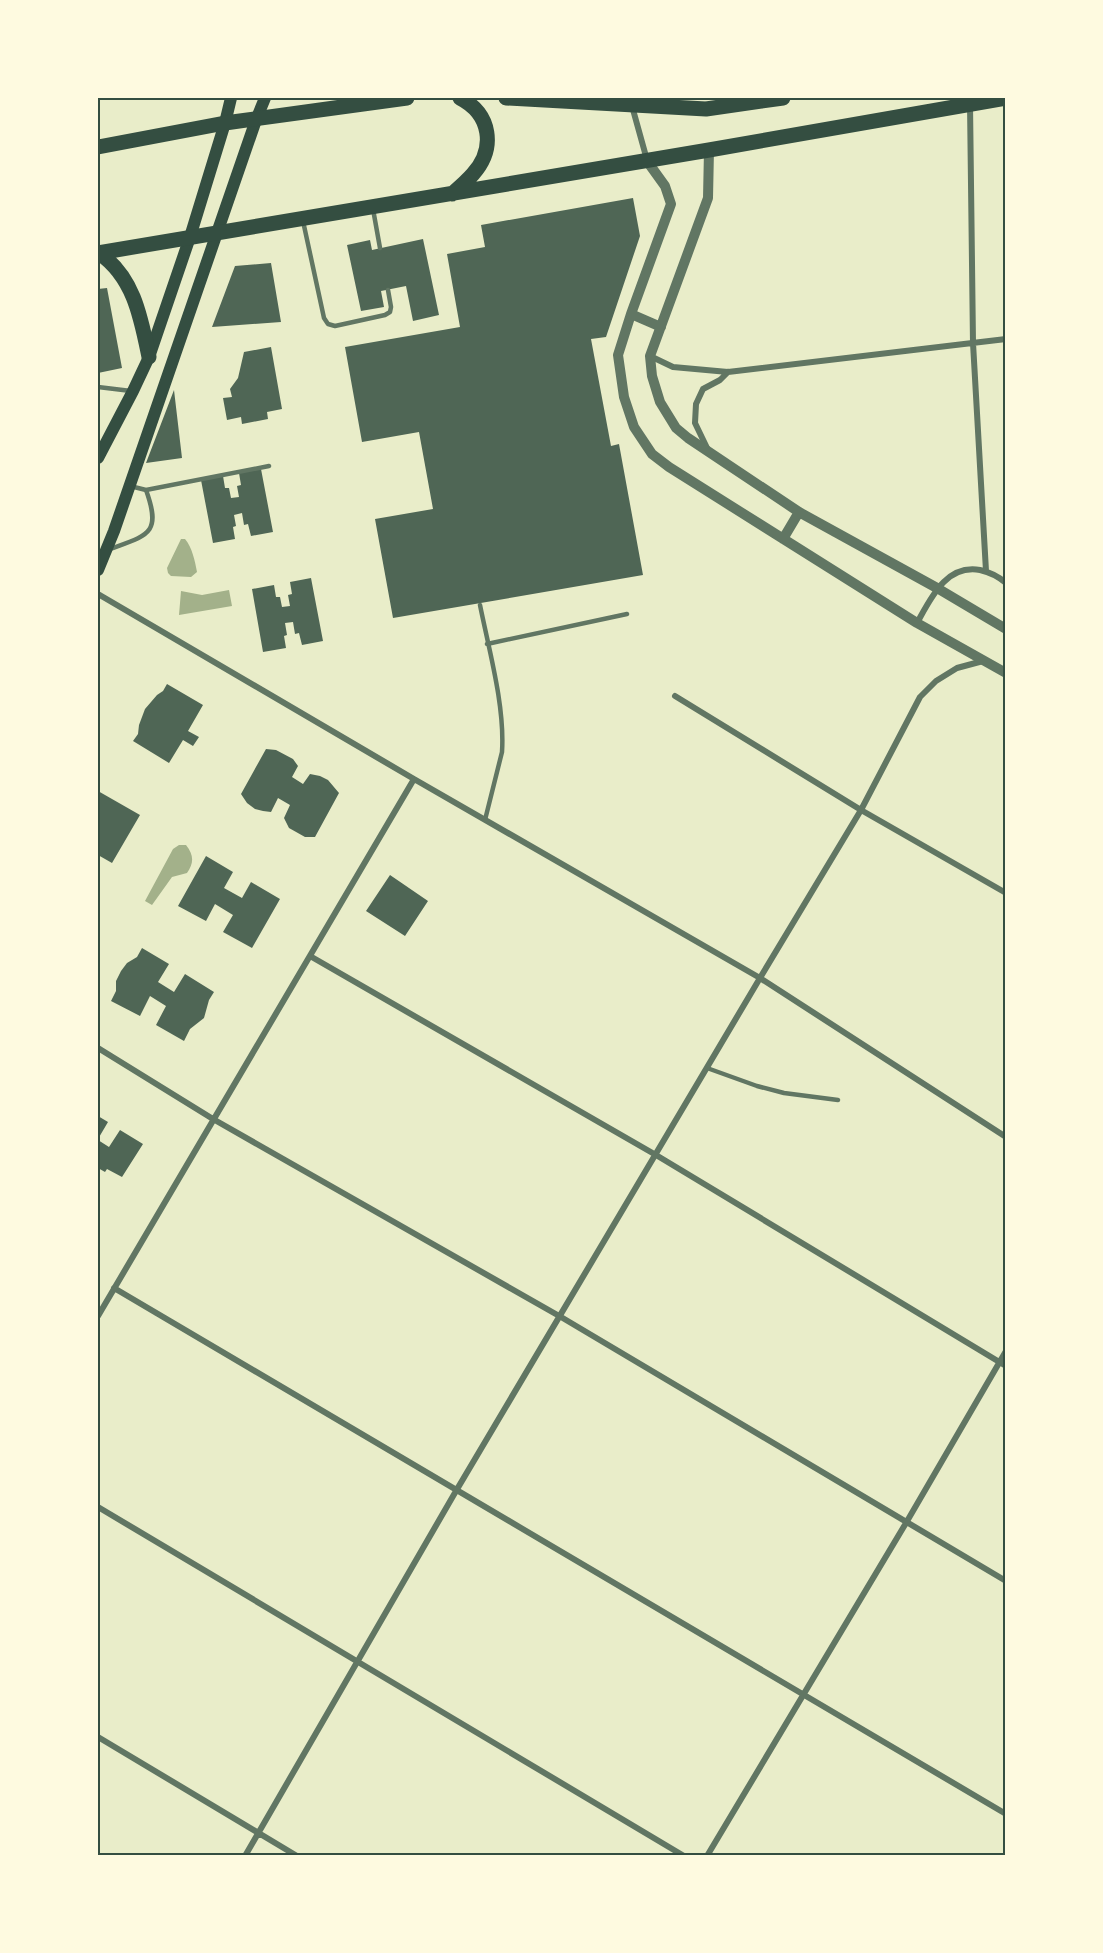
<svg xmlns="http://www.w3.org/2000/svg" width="1103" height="1953" font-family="'Public Sans',sans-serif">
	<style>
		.water { fill: #a3b18a }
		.building { fill: #4f6655 }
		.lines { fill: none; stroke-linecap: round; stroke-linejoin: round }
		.service { stroke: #617663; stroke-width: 4.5 }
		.minor { stroke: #617663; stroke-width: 6 }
		.tertiary { stroke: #617663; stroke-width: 10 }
		.secondary { stroke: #344e41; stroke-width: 12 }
		.primary { stroke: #344e41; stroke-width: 15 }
		.neatline { fill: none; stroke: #344e41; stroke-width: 2 }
	</style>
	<rect width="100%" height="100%" fill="#e9edc9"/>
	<!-- water -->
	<path class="water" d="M181,539H185C192,547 195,561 197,572L191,577L171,576L168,573L167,568Z
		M229,590L232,606L179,615L181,591L202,595Z
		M179,845H186C194,855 194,863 187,873L172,877L152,905L145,901L173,849Z"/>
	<!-- building -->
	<path class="building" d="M633,198L640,236L606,337L591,339L611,446L619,444L643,575L393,618L375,519L433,509L419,432L362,442L345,347L460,327L447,254L485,247L481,225Z
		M423,239L439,315L413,321L406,286L381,291L384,307L361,311L347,245L370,240L372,250Z
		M271,263L281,322L212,327L235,266Z
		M107,288L122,368L98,373V289Z
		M271,347L282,409L267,412L268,419L242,424L241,417L227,420L223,398L232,397L230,389L238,378L244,352Z
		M174,390L182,458L146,463Z
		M261,469L273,532L251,536L248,524L244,525L242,513L234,515L236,526L233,527L235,539L213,543L201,480L223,476L225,488H229L231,498L239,497L237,486L241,485L239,473Z
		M311,578L323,641L302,645L299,633L295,634L293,622L285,623L287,635L284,636L286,648L263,652L252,589L274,585L276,597H280L282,607L290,606L288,595L292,594L290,582Z
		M167,684L203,705L188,731L199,737L193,746L183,740L169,763L133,741L138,734L139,725L145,709L157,695L163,691Z
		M266,749L276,750L293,759L298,766L292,777L303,784L310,774L320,776L328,780L339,793L315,837H305L289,828L284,818L290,805L278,798L271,812L263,811L255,809L247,803L241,794Z
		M98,791L140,815L112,863L98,855Z
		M206,856L233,872L224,888L242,898L251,882L280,899L252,948L223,932L233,915L215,904L206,921L178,906Z
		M390,875L428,901L405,936L366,911Z
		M142,948L169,964L158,982L174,992L185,974L214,992L209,1000L204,1018L190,1029L184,1041L156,1025L166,1006L150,996L140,1016L111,1001L116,991V981L121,971L127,963L137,957Z
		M98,1116L108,1122L98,1139Z
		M120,1130L143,1144L122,1177L107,1169L105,1172L98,1168V1140L109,1147Z"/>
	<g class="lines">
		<!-- service -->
		<path class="service" d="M373,209L380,248
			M303,221L324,318L328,324L335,326L385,315L390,312L391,307L388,290
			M98,387L131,391
			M146,490L269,466
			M110,549C148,535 162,534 146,490L130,486
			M480,605C489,650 505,706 502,752L485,820
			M487,644L627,614
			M707,1068L757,1086L784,1093L838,1100"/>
		<!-- minor -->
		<path class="minor" d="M970,104L973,343L986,571
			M632,106L647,160
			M650,356L673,367L728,372L1006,339
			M708,450L695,423L696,404L703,389L720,380L728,372
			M98,594L414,779L760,978L1006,1137
			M917,623C931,598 946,564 980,570C989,572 999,577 1006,583
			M675,696L861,810L1006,893
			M310,956L656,1155L1006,1366
			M98,1048L213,1119L561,1317L1006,1581
			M114,1288L1006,1814
			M98,1316L414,779
			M98,1507L684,1856
			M98,1737L297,1856
			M245,1856L456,1491L760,978L861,810L920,697L936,681L957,668L983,661
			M707,1856L906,1523L1006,1351"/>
		<!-- tertiary -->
		<path class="tertiary" d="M709,150L708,198L650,356L652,376L660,402L676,428L688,438L799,512L937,588L1006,629
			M647,161L665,186L671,204L631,314L618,355L624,397L634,427L652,454L669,467L917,623L1006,673
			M631,314L661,327
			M783,539L799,512"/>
		<!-- secondary -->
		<path class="secondary" d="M98,458L133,391L149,357L190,237L225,123L231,98
			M98,570L114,531L256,120L265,98"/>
		<!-- primary -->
		<path class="primary" d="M506,98L706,109L783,98
			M98,147L225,123L407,98
			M452,194C460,187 467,181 473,174C496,148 491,114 460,98
			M98,253L709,150L1006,98
			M99,253C134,277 141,318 149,357"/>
	</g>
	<!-- border -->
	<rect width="1103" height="1953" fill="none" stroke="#fefae0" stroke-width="198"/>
	<rect x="99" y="99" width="905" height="1755" class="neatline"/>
</svg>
